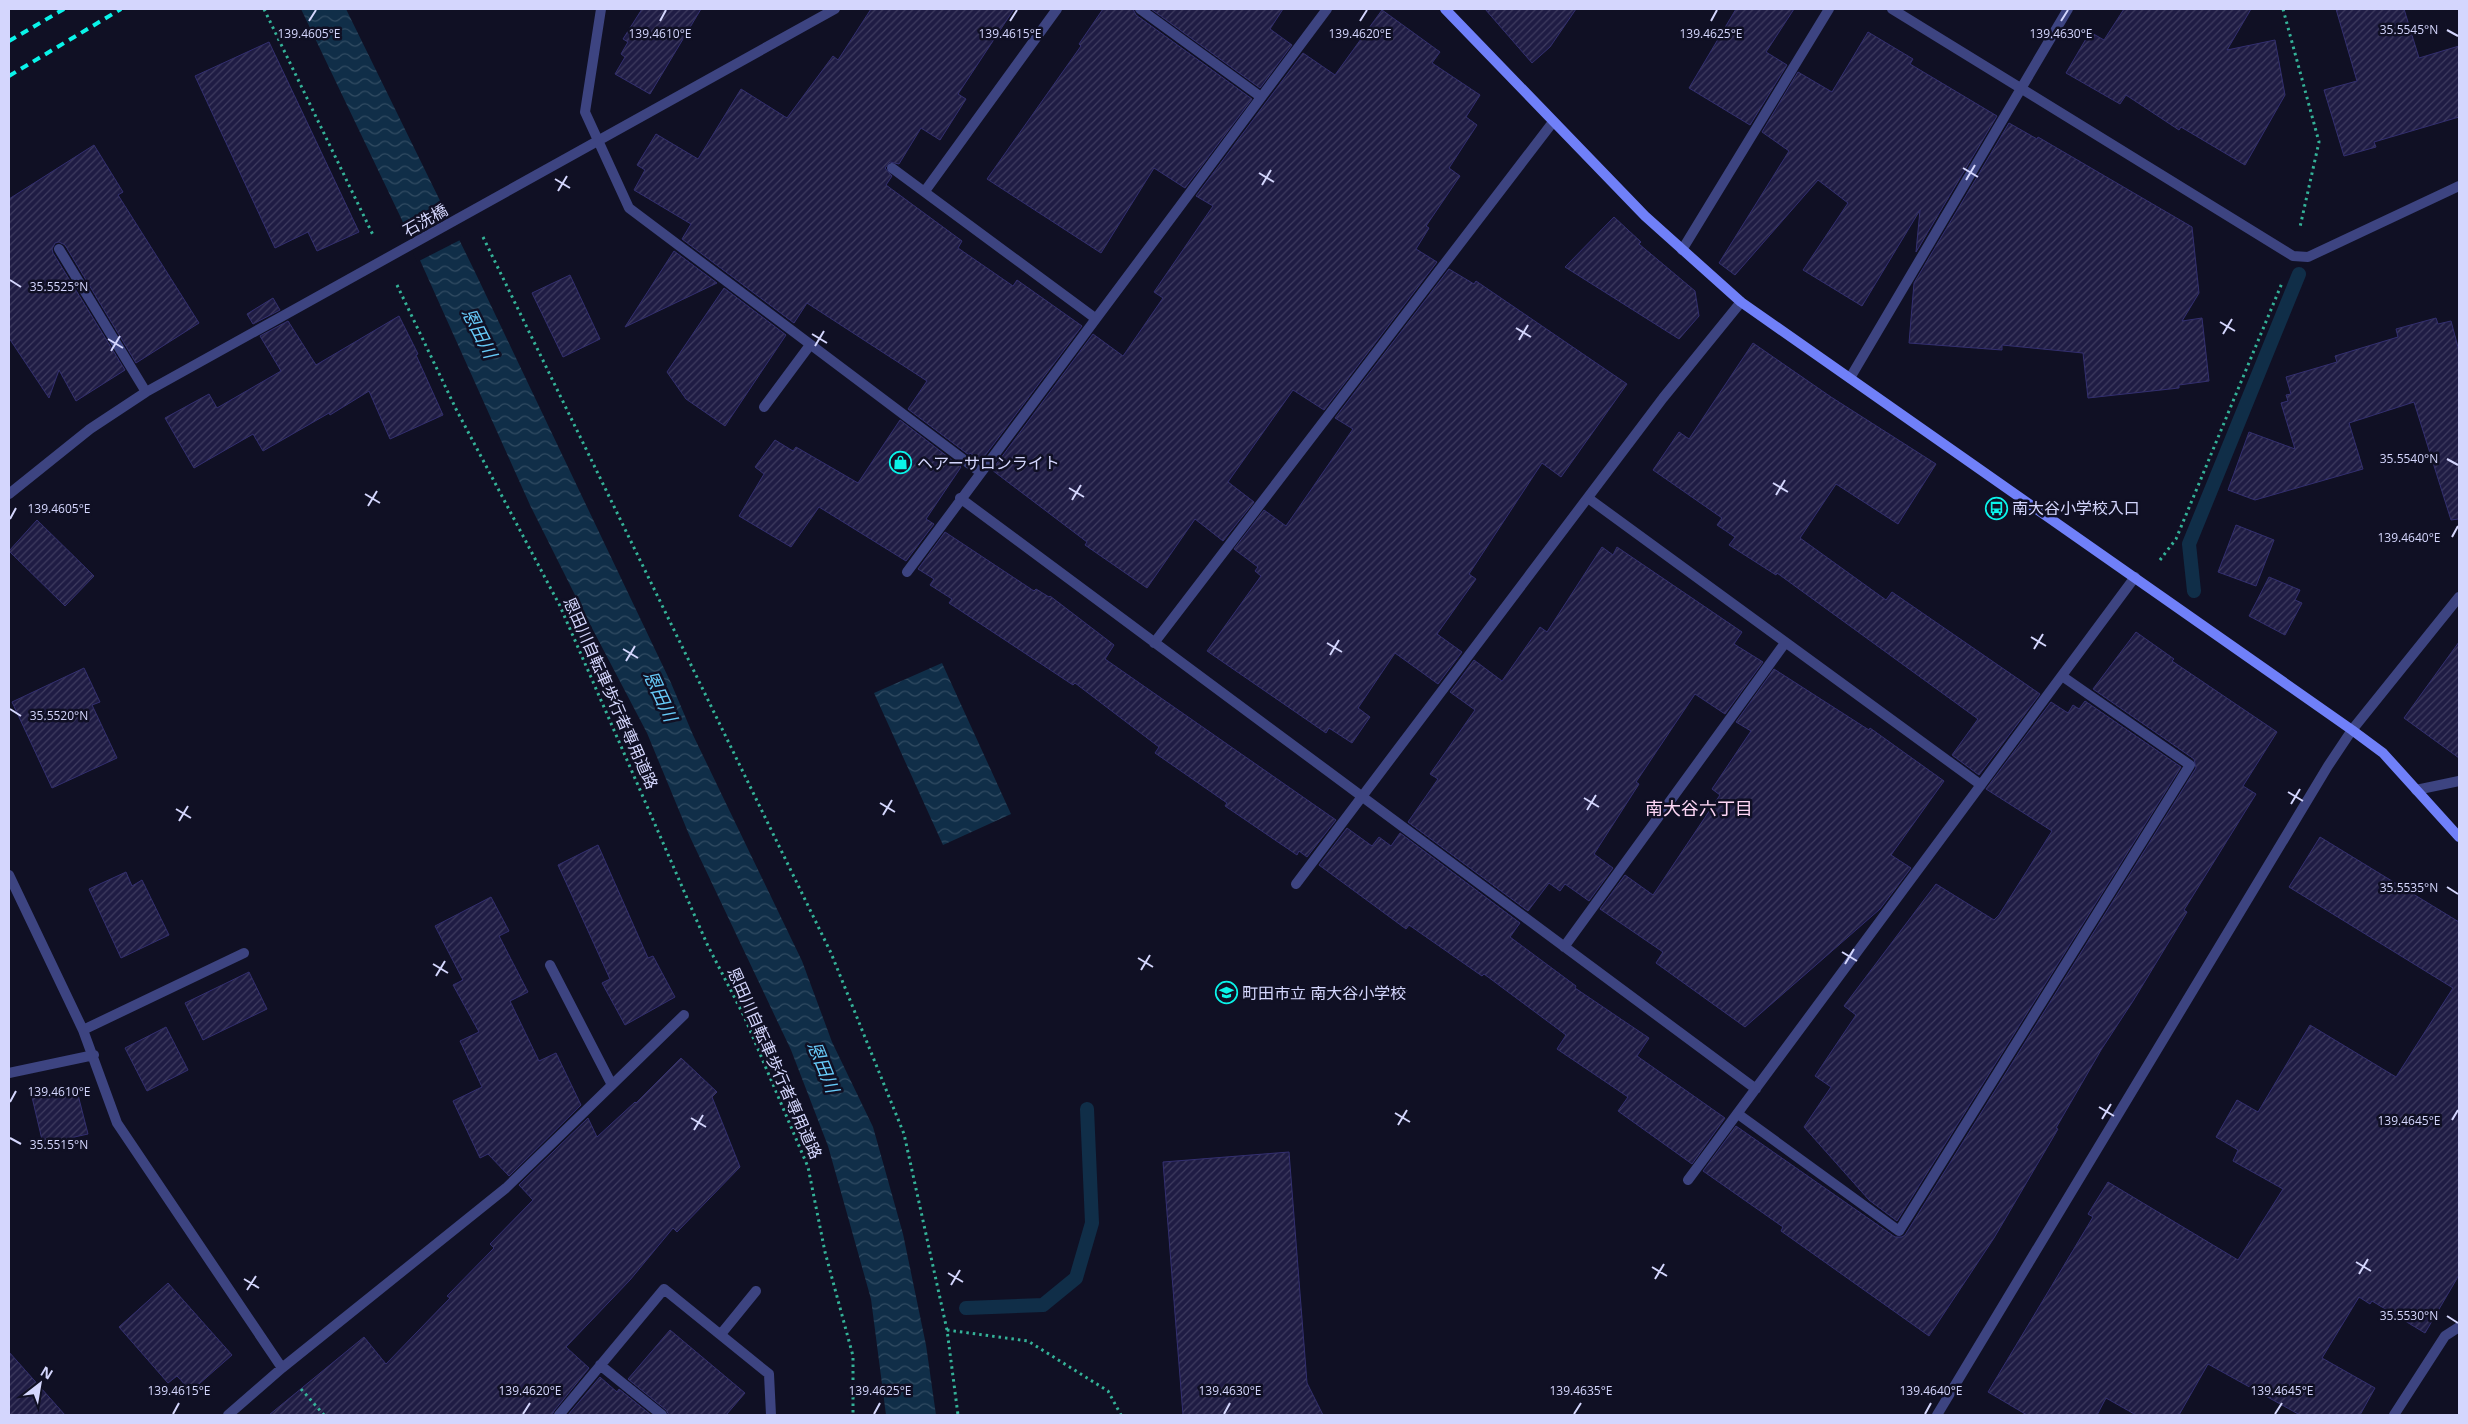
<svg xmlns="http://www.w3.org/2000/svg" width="2468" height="1424" font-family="'Open Sans','Noto Sans JP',sans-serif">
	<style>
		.water { fill: url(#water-waves) }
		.pier { fill: #101024 }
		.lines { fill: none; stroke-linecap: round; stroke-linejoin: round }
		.stream { stroke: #102e48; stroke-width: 14 }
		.building { fill: url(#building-hatch); stroke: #332f6f }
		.path { stroke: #34b298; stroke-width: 3; stroke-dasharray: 2.5 4; stroke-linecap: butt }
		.street { stroke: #3d4481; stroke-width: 10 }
		.secondary { stroke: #7080f9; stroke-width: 10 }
		.rail { stroke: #0af4e9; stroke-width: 4; stroke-dasharray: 8 6; stroke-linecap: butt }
		.ticks { fill: none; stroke: #d4d6fd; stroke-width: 2 }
		.labels { text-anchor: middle; stroke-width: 5; stroke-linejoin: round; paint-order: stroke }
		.street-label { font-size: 16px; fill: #d4d6fd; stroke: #101024 }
		.poi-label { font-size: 16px; fill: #d4d6fd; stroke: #101024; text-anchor: start }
		.water-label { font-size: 18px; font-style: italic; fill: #67cbf9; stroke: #101024 }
		.neighbourhood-label { font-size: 18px; fill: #fdd6f5; stroke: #101024 }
		.ticks-label { font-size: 12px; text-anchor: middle; fill: #d4d6fd; stroke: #101024; stroke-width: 5; stroke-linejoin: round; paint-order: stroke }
	</style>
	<defs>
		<pattern id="water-waves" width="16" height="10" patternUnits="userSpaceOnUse" patternTransform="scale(1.25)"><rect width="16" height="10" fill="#102e48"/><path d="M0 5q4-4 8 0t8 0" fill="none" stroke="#324c63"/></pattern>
		<pattern id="building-hatch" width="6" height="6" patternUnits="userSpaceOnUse" patternTransform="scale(1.25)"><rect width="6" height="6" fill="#1f1c44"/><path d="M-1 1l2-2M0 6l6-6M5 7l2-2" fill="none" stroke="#3f3c60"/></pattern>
	</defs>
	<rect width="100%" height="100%" fill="#101024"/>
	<!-- water -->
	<path class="water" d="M301,9H346L475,272L671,683L693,735L802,961L832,1042L873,1127L903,1234L926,1345L936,1415H886L871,1299L828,1146L791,1050L690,837L647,733L582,609L530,505L401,218Z
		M942,663L1011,814L943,845L874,693Z"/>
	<!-- pier -->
	<path class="pier" d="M443,202L462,239L417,262L400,224Z"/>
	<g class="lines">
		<!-- stream -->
		<path class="stream" d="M2194,591L2189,544L2299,274
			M966,1308L1043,1305L1076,1278L1092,1223L1087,1109"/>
	</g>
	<!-- building -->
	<path class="building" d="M642,9H701L650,94L615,74L625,57L621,54L628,42L623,39Z
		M871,9H1014L958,94L966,99L940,140L921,128L899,164L890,162L885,168L892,176L886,185L962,241L958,248L1013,286L1017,280L1082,326L981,461L970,453L969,455L908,409L927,381L807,303L794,323L682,239L691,224L634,190L645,170L637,165L656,134L698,159L741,89L787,118L833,56L838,60Z
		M1103,9H1133L1136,15L1252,99L1185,188L1154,168L1101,253L987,179L1081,46L1079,44Z
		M1151,9H1283L1270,29L1292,45L1260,88Z
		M1485,9H1576L1550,47L1532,63Z
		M1736,9H1794L1766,52L1787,65L1750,125L1689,88Z
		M2124,9H2251L2227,50L2275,40L2285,95L2245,165L2181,127L2179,130L2126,95L2120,104L2066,73L2090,32L2104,40Z
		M2336,9H2404L2419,58L2459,46V117L2374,142L2376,147L2344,156L2324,90L2357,81Z
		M1382,10L1440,52L1432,63L1480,95L1466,117L1477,125L1449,168L1460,176L1426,226L1429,228L1416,249L1437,262L1324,410L1293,390L1228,482L1254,502L1223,541L1195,519L1147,588L1085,545L1087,542L992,470L1093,334L1123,356L1163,298L1154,292L1213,206L1196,196L1303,53L1335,75Z
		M1868,32L1913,59L1910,64L1997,116L1916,252L1920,210L1862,306L1803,270L1848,203L1818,180L1735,275L1719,263L1789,151L1762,132L1798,72L1832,92Z
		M269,42L359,232L317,251L308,232L275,248L195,76Z
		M2009,123L2037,139L2038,137L2192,227L2199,293L2182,321L2202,318L2209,381L2179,385V388L2088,398L2083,353L2002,345V350L1909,343L1914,283Z
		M94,145L123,192L118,195L199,323L136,363L65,245L59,242L55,243L52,249L53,253L125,370L76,401L59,370L49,398L9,338V199Z
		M1614,217L1641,242L1639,244L1695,291L1699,316L1679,339L1565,267Z
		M674,251L717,283L625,327Z
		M1449,269L1474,284L1476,281L1627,384L1561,477L1542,463L1469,574L1476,579L1437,634L1462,652L1438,684L1395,653L1358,708L1370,717L1352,743L1329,728L1326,733L1207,651L1261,576L1255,571L1258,567L1234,549L1264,510L1286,526L1353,429L1335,418Z
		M570,275L600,339L563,357L532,293Z
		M724,288L786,335L725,426L686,399L667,372Z
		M273,298L280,310L253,324L247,314Z
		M399,316L418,354L416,355L443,415L390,439L369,391L330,415L329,413L263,451L253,434L194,468L165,418L209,394L217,408L281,371L260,336L288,321L316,365Z
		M2436,318L2438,324L2451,321L2459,351V519L2451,520L2414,402L2349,423L2363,469L2255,500L2228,490L2249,432L2295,449L2281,403L2288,401L2286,395L2291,394L2286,377L2337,362L2335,356L2398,337L2396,329Z
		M1753,343L1831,397L1936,464L1898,524L1836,484L1800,538L1886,600L1892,592L2040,694L1979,775L1952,755L1978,719L1777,573L1776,575L1729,545L1735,537L1717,525L1722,518L1653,470L1679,432L1689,439Z
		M900,420L961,467L926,519L934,524L906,561L819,507L791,547L739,516L764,474L755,467L775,440L793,451L796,447L858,483Z
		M37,520L94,576L65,606L9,551Z
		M2236,525L2274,540L2256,586L2218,572Z
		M945,532L1034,591L1036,589L1049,597L1050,596L1114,645L1105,659L1336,820L1307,857L1299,851L1297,855L1225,806L1227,803L1155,753L1159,747L1075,683L1073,685L949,603L952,599L930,585L934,579L918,569Z
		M1602,547L1613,555L1617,547L1742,632L1734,644L1763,662L1725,714L1695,694L1636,782L1639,784L1594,854L1613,868L1589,901L1565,884L1560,891L1549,883L1528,911L1408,822L1438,779L1430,774L1475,710L1450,692L1474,660L1502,681L1540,627L1547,632Z
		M2269,577L2300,590L2295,600L2302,603L2285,635L2249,616Z
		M2136,632L2174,659L2172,661L2277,732L2243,786L2256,794L2184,910L2187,912L2133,1001L2101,1050L2056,1128L2058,1129L1994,1238L1929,1336L1781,1231L1783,1227L1703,1171L1736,1126L1895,1237H1902L1905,1235L2196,768L2194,759L2093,689Z
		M2459,642V758L2404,718Z
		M84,668L100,702L92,705L117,758L52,788L12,702Z
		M1774,669L1869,730L1870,728L1944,781L1891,855L1911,868L1880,909L1745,1027L1656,963L1663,952L1600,909L1625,875L1653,895L1720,795L1712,789L1751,731L1736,722Z
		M2085,701L2181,767L1897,1221L1869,1200L1804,1127L1831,1087L1815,1076L1856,1015L1844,1006L1936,884L1994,920L1999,915L2052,831L1986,789L2051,702L2068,713L2073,705L2079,709Z
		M1347,828L1372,846L1379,837L1391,846L1400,833L1520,923L1510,937L1576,986L1575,988L1649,1038L1637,1056L1725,1118L1692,1164L1618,1111L1628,1097L1557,1049L1566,1035L1484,974L1482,976L1409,925L1406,929L1319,865Z
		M2320,837L2459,922V1275L2425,1333L2372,1301L2370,1304L2359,1297L2322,1358L2375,1388L2360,1415H2300L2208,1364L2179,1415H2136L2106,1398L2097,1415H2027L1988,1392L2093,1217L2088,1214L2108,1182L2238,1260L2283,1189L2233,1161L2238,1150L2216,1137L2237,1100L2258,1112L2310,1025L2396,1077L2453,988L2289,887Z
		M598,845L648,958L653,956L675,997L625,1025L602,983L610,979L558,865Z
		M126,872L132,886L142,880L169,935L121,958L89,889Z
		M491,897L509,931L499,936L528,992L510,1001L539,1061L556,1053L581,1105L509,1176L488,1154L480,1158L453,1101L482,1087L460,1041L479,1032L453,985L463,980L435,926Z
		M249,972L267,1009L203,1040L185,1003Z
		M166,1027L188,1070L147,1091L125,1048Z
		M681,1058L717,1092L712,1097L740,1167L677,1232L673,1228L630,1280L566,1347L589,1368L554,1411L552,1415H269L364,1337L386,1364L450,1298L447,1296L494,1248L490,1244L533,1200L519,1185L588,1118L597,1137L635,1102L636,1103Z
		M76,1087L88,1134L43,1144L32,1097Z
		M1289,1152L1307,1383L1323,1415H1183L1163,1162Z
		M168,1283L232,1355L191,1391L177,1376L168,1383L119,1327Z
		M670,1330L745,1393L726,1415H669L666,1410L628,1379Z
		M9,1352L65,1415H9Z
		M600,1377L617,1392L619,1389L651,1415H568Z"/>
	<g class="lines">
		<!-- path -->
		<path class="path" d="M264,9L373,235
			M2283,9L2319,142L2300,227
			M483,237L831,953L904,1134L947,1330L958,1415
			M397,285L456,409L560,606L707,944L744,1016L808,1167L825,1252L853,1356V1415
			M2160,560L2176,539L2282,283
			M947,1330L1028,1341L1108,1391L1121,1415
			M301,1389L324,1415"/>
		<!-- street -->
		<path class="street" d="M601,9L585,112L629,208L980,472
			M1140,9L1261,97
			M1892,9L2293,256L2308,257L2459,186
			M892,168L1095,318
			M925,191L1057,9
			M59,249L146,392
			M1682,250L1829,9
			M1850,378L2068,9
			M764,407L810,345
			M9,494L90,429L146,392L835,9
			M960,498L1756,1089
			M1588,498L1981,785
			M907,572L1327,9
			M1154,643L1553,122
			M2416,790L2459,781
			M9,875L83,1030L117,1123L282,1368
			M1296,884L1663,398L1741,302
			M1564,947L1785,643
			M550,965L612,1085
			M83,1030L244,953
			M9,1073L94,1055
			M1738,1114L1899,1231L2190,765L2062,676
			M1688,1180L2135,577
			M721,1334L756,1291
			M600,1365L662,1415
			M228,1415L282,1368L506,1188L684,1015
			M559,1415L664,1289L769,1374L771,1415
			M1937,1415L2328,766L2352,730L2459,597
			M2394,1415L2445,1336L2459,1327"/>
		<!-- secondary -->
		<path class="secondary" d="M1445,9L1645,216L1741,302L2352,730L2383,753L2459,837"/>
		<!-- rail -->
		<path class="rail" d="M9,41L64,9
			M9,76L121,9"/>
	</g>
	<!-- ticks -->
	<path class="ticks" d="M309,21L316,10M660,21L666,10M1010,21L1017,10M1360,21L1367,10M1711,21L1717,10M2061,21L2068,10M2447,30L2458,36M1963,168L1978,177M1259,173L1274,182M555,179L570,188M1966,180L1975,165M1262,185L1271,170M558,191L567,176M10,280L21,287M2220,322L2235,331M1516,328L1531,337M812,334L827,343M2223,334L2232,319M108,339L123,348M1519,340L1528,325M815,346L824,331M111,351L120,336M2447,459L2458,465M1773,483L1788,492M1069,488L1084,497M365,494L380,503M1776,495L1785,480M1072,500L1081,485M368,506L377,491M10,519L16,508M2452,537L2458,526M2031,637L2046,646M1327,643L1342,652M623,649L638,658M2034,649L2043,634M1330,655L1339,640M626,661L635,646M10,709L21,716M2288,792L2303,801M1584,798L1599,807M880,803L895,812M2291,804L2300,789M176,809L191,818M1587,810L1596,795M883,815L892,800M179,821L188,806M2447,887L2458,894M1842,952L1857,961M1138,958L1153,967M433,964L448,973M1845,964L1854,949M1141,970L1150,955M436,976L445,961M10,1102L16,1091M2099,1107L2114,1116M1395,1113L1410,1122M691,1118L706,1127M2102,1119L2111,1104M2452,1120L2458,1110M1398,1125L1407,1110M694,1130L703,1115M10,1138L21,1144M2356,1262L2371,1271M1652,1267L1667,1276M948,1273L963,1282M2359,1274L2368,1259M244,1279L259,1288M1655,1279L1664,1264M951,1285L960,1270M247,1290L256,1276M2447,1316L2458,1323M173,1414L179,1403M523,1414L530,1403M874,1414L880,1403M1224,1414L1230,1403M1574,1414L1581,1403M1925,1414L1931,1403M2275,1414L2282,1403"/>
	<!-- icons -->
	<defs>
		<symbol id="shop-ring" viewBox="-11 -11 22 22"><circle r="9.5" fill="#101024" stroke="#0af4e9" stroke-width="1.5"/><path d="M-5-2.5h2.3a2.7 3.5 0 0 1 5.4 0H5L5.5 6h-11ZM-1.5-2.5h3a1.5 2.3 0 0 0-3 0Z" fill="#0af4e9"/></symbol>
		<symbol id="bus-ring" viewBox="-11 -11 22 22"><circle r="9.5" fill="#101024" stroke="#0af4e9" stroke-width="1.5"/><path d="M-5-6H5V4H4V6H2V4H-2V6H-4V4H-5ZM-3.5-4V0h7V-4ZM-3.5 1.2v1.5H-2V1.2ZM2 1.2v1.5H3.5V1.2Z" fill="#0af4e9"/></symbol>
		<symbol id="school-ring" viewBox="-11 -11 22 22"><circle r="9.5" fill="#101024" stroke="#0af4e9" stroke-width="1.5"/><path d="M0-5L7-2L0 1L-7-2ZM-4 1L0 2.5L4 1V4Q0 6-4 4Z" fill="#0af4e9"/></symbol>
	</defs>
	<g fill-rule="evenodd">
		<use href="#shop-ring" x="888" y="450" width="25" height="25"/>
		<use href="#bus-ring" x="1984" y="496" width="25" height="25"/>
		<use href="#school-ring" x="1214" y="980" width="25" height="25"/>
	</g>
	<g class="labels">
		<!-- street labels -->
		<g class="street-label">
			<text transform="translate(425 220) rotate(-29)" y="6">石洗橋</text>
			<text transform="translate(611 693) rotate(66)" y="6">恩田川自転車歩行者専用道路</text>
			<text transform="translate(775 1063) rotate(66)" y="6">恩田川自転車歩行者専用道路</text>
		</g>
		<!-- poi labels -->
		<g class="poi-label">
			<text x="917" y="469">ヘアーサロンライト</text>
			<text x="2012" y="514">南大谷小学校入口</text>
			<text x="1242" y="999">町田市立 南大谷小学校</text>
		</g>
		<!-- water labels -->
		<g class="water-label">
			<text transform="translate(479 333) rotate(63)" y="6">恩田川</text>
			<text transform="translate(660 696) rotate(65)" y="6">恩田川</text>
			<text transform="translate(823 1067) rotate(68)" y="6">恩田川</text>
		</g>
		<!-- neighbourhood labels -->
		<g class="neighbourhood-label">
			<text x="1699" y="815">南大谷六丁目</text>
		</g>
	</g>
	<g class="ticks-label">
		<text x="2409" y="34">35.5545°N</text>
		<text x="660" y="38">139.4610°E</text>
		<text x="309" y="38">139.4605°E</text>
		<text x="1010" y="38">139.4615°E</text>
		<text x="1360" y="38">139.4620°E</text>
		<text x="1711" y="38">139.4625°E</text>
		<text x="2061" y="38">139.4630°E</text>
		<text x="59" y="291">35.5525°N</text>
		<text x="2409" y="463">35.5540°N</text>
		<text x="59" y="513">139.4605°E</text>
		<text x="2409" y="542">139.4640°E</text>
		<text x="59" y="720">35.5520°N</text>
		<text x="2409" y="892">35.5535°N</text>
		<text x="59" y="1096">139.4610°E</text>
		<text x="2409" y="1125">139.4645°E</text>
		<text x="59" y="1149">35.5515°N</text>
		<text x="2409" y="1320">35.5530°N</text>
		<text x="179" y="1395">139.4615°E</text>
		<text x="530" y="1395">139.4620°E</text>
		<text x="880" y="1395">139.4625°E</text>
		<text x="1230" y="1395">139.4630°E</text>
		<text x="1581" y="1395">139.4635°E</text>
		<text x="1931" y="1395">139.4640°E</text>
		<text x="2282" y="1395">139.4645°E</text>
	</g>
	<!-- border -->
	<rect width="2468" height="1424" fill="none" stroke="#d4d6fd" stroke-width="20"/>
	<!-- north arrow -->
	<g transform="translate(40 1384) rotate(31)" stroke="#101024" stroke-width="4" paint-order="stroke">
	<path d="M0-4L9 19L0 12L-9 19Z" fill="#d4d6fd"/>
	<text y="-8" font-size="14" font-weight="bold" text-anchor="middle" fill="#d4d6fd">N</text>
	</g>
</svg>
